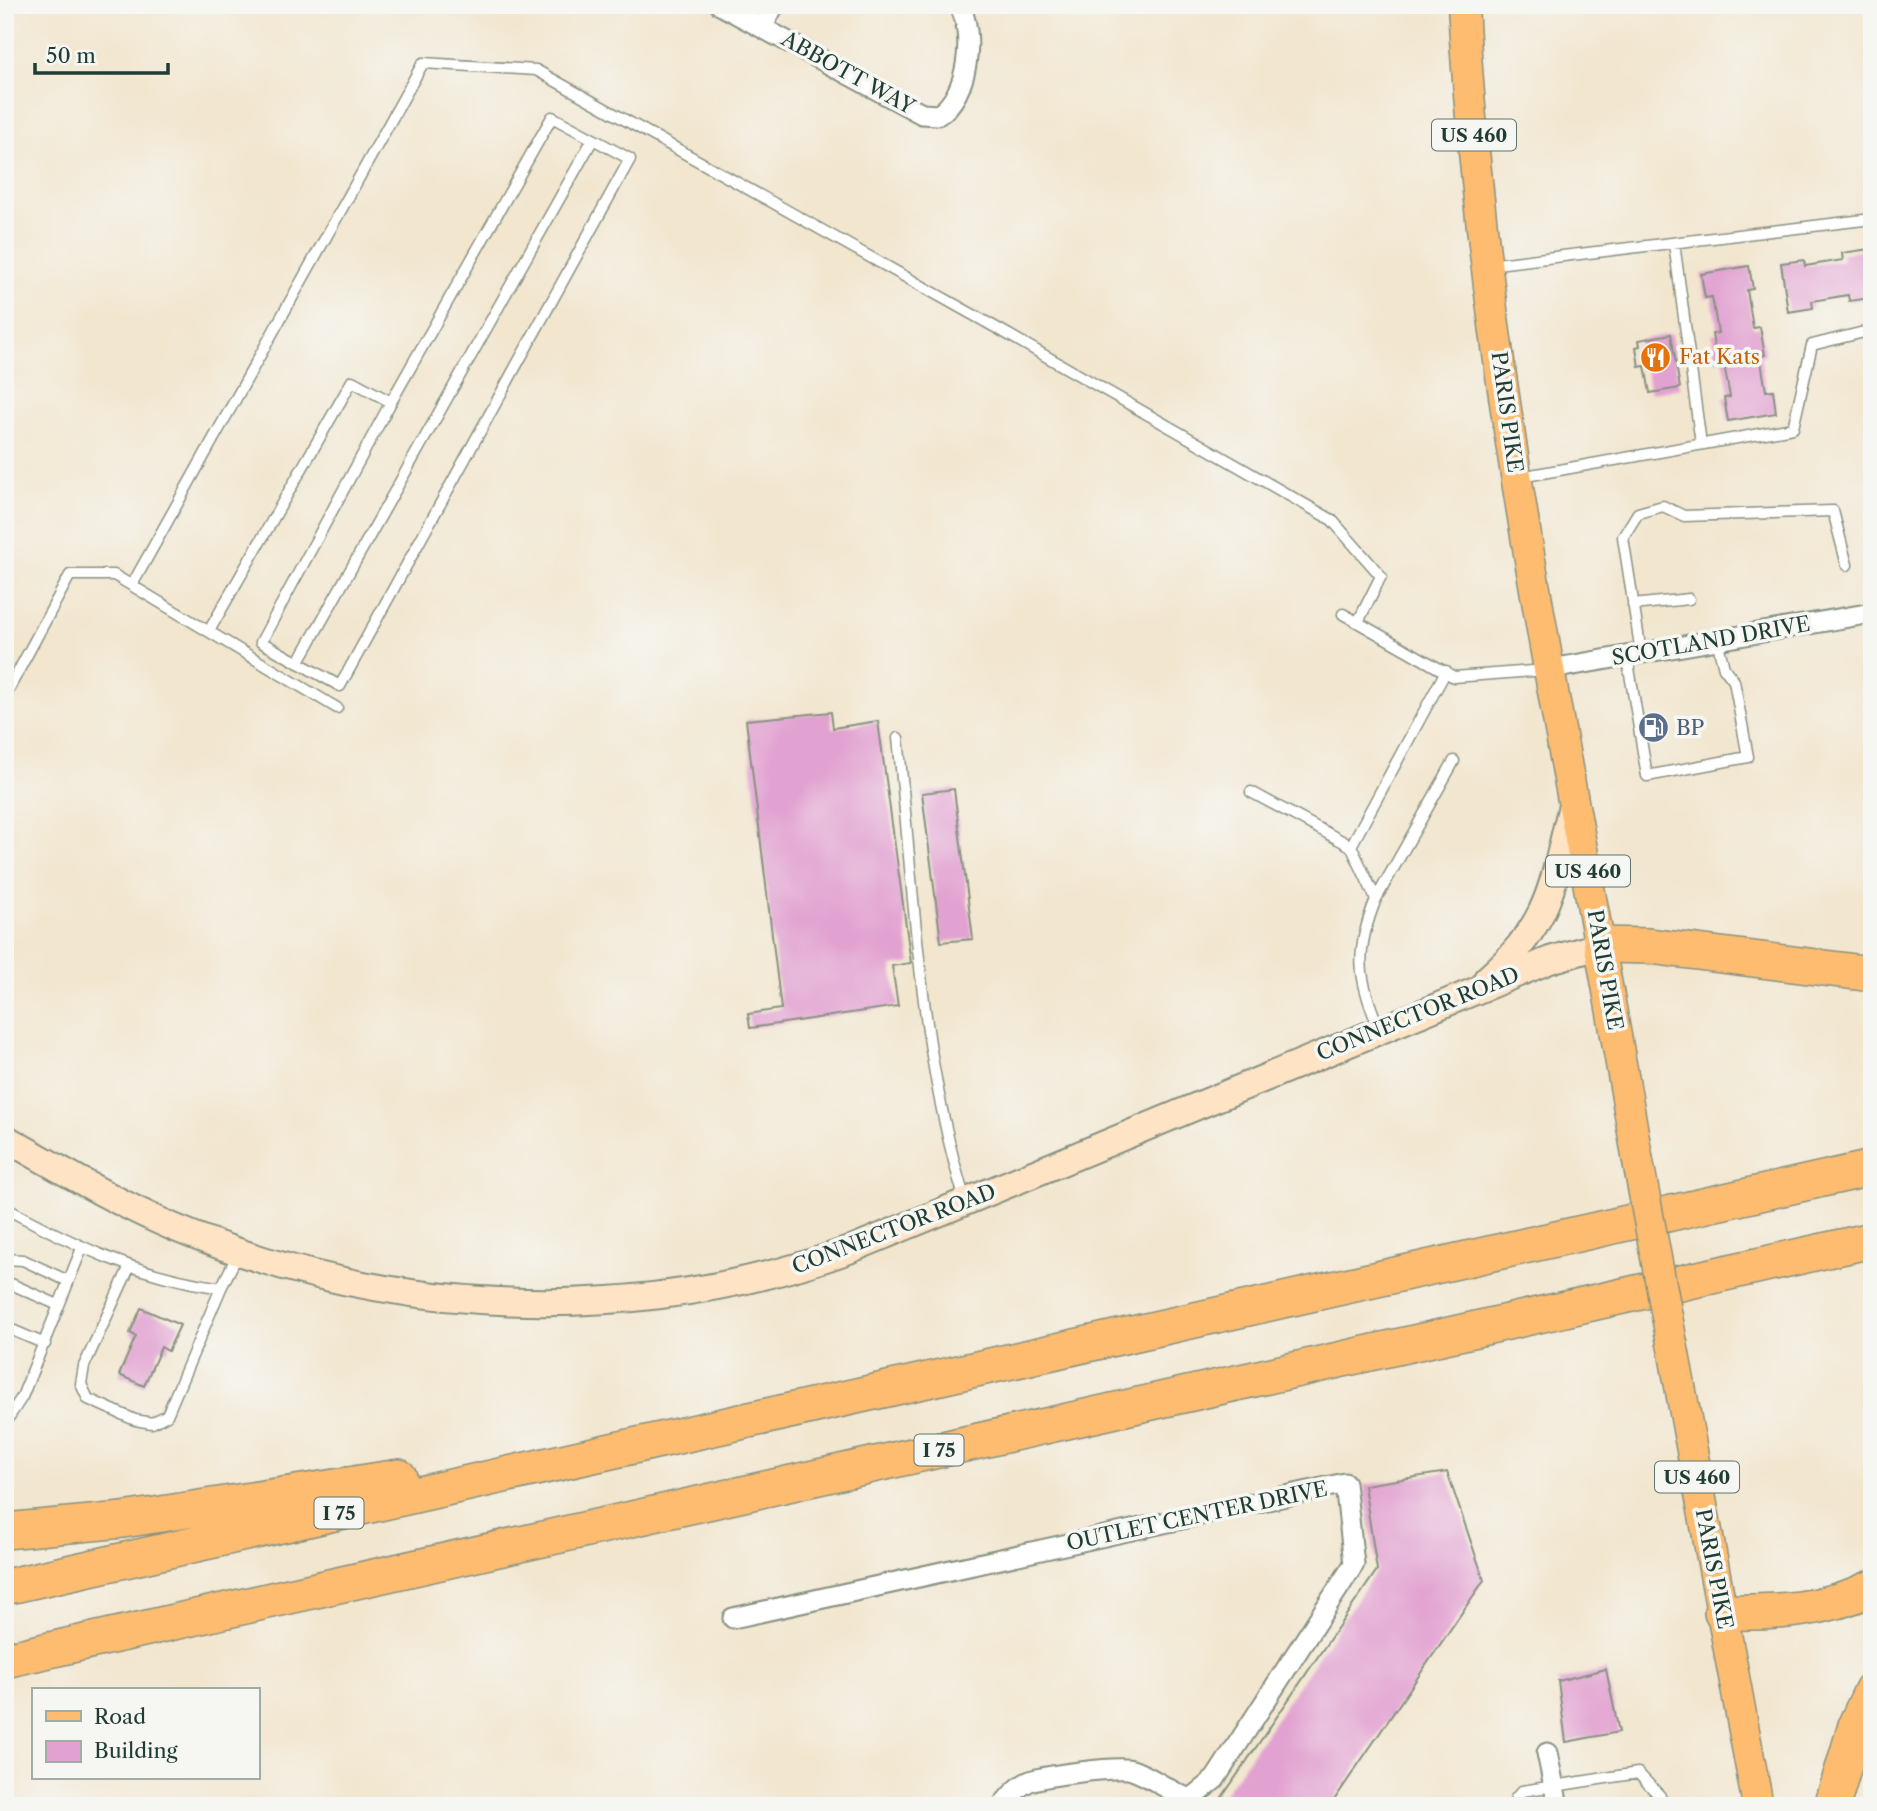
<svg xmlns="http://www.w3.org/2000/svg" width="1877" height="1811" font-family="'Libre Caslon Text',serif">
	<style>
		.building { fill: #e2a2d1 }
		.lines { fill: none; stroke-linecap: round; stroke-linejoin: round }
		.service-casing { stroke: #889282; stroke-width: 13 }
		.minor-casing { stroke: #889282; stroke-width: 23 }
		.secondary-casing { stroke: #889282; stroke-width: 30 }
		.primary-casing { stroke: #889282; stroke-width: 33 }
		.motorway-casing { stroke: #889282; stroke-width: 38 }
		.service { stroke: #fff; stroke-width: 10 }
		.minor { stroke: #fff; stroke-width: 19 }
		.secondary { stroke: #fee4c5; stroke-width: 26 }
		.primary { stroke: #fdbc6f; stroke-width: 30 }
		.motorway { stroke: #fdbc6f; stroke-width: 35 }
		.primary-bridge-casing { stroke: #889282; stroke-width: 33; stroke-linecap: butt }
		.primary-bridge { stroke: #fdbc6f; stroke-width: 30 }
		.labels { text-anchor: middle; stroke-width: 7; stroke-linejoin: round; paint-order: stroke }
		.shield { fill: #f6f6f2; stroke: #60746d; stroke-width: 2 }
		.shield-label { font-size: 19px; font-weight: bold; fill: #1f3d34 }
		.street-label { font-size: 21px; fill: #1f3d34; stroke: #f6f6f2 }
		.food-label { font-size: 21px; fill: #c56008; stroke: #f6f6f2; text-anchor: start }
		.service-label { font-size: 21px; fill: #4e5e75; stroke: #f6f6f2; text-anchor: start }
	</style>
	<rect width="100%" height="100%" fill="#f6f6f2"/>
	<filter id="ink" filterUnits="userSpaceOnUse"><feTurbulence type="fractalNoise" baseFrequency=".0143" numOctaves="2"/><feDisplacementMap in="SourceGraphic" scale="14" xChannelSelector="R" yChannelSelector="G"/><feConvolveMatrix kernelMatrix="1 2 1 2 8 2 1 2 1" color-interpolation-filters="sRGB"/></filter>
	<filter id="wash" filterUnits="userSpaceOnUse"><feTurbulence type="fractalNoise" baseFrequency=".00686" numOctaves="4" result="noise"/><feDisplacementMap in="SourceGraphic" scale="28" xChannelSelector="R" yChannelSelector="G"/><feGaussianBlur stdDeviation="1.57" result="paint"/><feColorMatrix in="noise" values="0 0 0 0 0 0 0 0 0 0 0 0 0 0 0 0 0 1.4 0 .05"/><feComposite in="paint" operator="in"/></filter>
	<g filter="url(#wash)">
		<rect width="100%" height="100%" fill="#f2e6cf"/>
		<g id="blocks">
			<!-- building -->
			<path class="building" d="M1870,249L1872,298L1849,301L1848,295L1812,301L1813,308L1788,312L1781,263L1804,260L1805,266L1843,260L1842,253Z
				M1749,266L1753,289L1747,290L1753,328L1760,327L1765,355L1760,356L1766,391L1773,390L1776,413L1728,421L1724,398L1730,397L1723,359L1716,360L1712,334L1718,333L1712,297L1705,298L1701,274Z
				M1671,334L1680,388L1650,393L1645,366L1639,367L1636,347L1640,346L1639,340Z
				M831,712L833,728L878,721L911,963L892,966L898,1006L750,1028L748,1014L781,1009L746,720Z
				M954,789L973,939L941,942L922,793Z
				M141,1308L180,1325L168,1351L161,1347L144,1386L119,1375L136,1336L130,1333Z
				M1447,1472L1484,1580L1330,1806H1216L1377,1570L1364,1485Z
				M1606,1669L1619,1732L1566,1742L1558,1681Z"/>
		</g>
	</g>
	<g filter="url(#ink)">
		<use href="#blocks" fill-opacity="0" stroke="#889282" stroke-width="2"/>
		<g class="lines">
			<defs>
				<path id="service" d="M1674,243L1701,444
					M1488,265L1872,219
					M1520,477L1793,428L1812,345L1872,330
					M132,585L423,63L536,70L1002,331L1332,520L1381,576L1358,622
					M1633,605L1689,599
					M1343,614L1454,677L1546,670
					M209,631L352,381L391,402L552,117L630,159L340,686L261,642L391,402
					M1641,653L1623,537L1638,513L1663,506L1684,516L1833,511L1847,565
					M1627,656L1647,776L1748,757L1734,681L1724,668L1717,640
					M298,663L593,139
					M5,696L70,575H114L337,708
					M898,738C914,891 919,1052 965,1200
					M1251,792L1351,846L1446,671
					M1351,846L1376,899
					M1379,1028C1357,977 1355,951 1376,899L1454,761
					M5,1208C81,1248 134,1275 221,1288L239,1252
					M5,1259L23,1260L68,1281
					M129,1268L84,1366L81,1384L88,1399L135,1420L152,1423L167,1415L221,1288
					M9,1283L58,1305
					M5,1327L45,1344
					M5,1423L22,1397L82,1248
					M1515,1806L1516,1798L1522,1791L1638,1773L1660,1796L1663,1806"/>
				<path id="minor" d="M720,5L903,104L922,114L938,115C968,97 976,34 959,5
					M763,26L774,5
					M1551,669L1872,613
					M733,1618L1345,1483L1354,1564L1215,1779L1190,1799C1169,1792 1153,1777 1132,1770C1121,1765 1044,1776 1030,1781C1018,1786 1010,1796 1002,1806
					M1547,1753L1558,1806"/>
				<path id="secondary" d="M1487,979C1554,921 1552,882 1573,802
					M5,1138C60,1169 115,1202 173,1227C385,1317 632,1328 849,1250L1550,960L1602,945"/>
				<path id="primary" d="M1463,5C1484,393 1573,774 1637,1156
					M1672,1343L1758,1806"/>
				<path id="motorway" d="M1602,945L1649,946L1872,974
					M5,1531L123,1520L399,1477
					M5,1587L1872,1168
					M1722,1612C1775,1613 1823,1611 1872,1588
					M5,1660L1872,1240
					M1832,1806L1857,1722L1872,1690"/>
			</defs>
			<!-- service casing -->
			<use href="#service" class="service-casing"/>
			<!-- minor casing -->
			<use href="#minor" class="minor-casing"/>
			<!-- secondary casing -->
			<use href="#secondary" class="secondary-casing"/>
			<!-- primary casing -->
			<use href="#primary" class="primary-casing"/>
			<!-- motorway casing -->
			<use href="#motorway" class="motorway-casing"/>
			<!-- service -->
			<use href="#service" class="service"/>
			<!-- minor -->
			<use href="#minor" class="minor"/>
			<!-- secondary -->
			<use href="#secondary" class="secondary"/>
			<!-- primary -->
			<use href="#primary" class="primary"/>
			<!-- motorway -->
			<use href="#motorway" class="motorway"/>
			<defs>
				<path id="primary-bridge" d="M1637,1156L1672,1343"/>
			</defs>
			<!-- primary-bridge casing -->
			<use href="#primary-bridge" class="primary-bridge-casing"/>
			<!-- primary-bridge -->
			<use href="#primary-bridge" class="primary-bridge"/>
		</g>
	</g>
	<!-- icons -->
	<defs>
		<symbol id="restaurant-disc" viewBox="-11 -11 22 22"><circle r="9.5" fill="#e8710a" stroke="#f6f6f2"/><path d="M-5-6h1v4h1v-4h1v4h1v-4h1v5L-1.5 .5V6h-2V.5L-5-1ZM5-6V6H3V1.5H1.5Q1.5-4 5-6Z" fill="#fff"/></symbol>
		<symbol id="fuel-disc" viewBox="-11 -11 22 22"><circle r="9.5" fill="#5c6f8a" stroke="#f6f6f2"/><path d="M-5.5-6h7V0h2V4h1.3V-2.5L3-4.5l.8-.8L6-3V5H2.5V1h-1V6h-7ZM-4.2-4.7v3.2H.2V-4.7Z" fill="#fff"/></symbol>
	</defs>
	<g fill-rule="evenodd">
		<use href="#restaurant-disc" x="1638" y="340" width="35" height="35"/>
		<use href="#fuel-disc" x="1636" y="710" width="35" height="35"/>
	</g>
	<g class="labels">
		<!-- shield labels -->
		<g class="shield">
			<rect x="1432" y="119.5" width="84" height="31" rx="5"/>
			<rect x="1546" y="855.5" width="84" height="31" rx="5"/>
			<rect x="914.5" y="1434.5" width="49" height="31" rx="5"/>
			<rect x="1655" y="1461.5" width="84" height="31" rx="5"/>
			<rect x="314.5" y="1497.5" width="49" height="31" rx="5"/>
		</g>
		<g class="shield-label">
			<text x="1474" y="142">US 460</text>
			<text x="1588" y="878">US 460</text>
			<text x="939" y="1457">I 75</text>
			<text x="1697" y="1484">US 460</text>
			<text x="339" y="1520">I 75</text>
		</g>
		<!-- street labels -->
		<g class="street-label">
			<text transform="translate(848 73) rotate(29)" y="7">ABBOTT WAY</text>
			<text transform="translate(1507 412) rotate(82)" y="7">PARIS PIKE</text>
			<text transform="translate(1711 641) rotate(-10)" y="7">SCOTLAND DRIVE</text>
			<text transform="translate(1605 970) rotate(80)" y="7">PARIS PIKE</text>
			<text transform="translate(1418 1014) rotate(-22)" y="7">CONNECTOR ROAD</text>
			<text transform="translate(894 1229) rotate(-21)" y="7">CONNECTOR ROAD</text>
			<text transform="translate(1197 1516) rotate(-12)" y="7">OUTLET CENTER DRIVE</text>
			<text transform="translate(1714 1569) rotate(79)" y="7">PARIS PIKE</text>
		</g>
		<!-- food labels -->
		<g class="food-label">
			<text x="1679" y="364">Fat Kats</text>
		</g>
		<!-- service labels -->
		<g class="service-label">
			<text x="1676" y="735">BP</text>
		</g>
	</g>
	<!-- margin -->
	<rect width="1877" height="1811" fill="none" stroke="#f6f6f2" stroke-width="28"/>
	<!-- legend -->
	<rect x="32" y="1688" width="228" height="91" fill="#f6f6f2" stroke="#a0aca6" stroke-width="2"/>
	<rect x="46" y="1711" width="35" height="10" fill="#fdbc6f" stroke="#a0aca6" stroke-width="2"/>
	<text x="94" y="1724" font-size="21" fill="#1f3d34">Road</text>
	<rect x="46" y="1741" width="35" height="21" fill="#e2a2d1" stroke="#a0aca6" stroke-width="2"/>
	<text x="94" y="1758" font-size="21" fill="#1f3d34">Building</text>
	<!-- scale -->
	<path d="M35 63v10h133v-10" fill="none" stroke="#1f3d34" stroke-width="3.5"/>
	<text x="46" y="63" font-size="21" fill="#1f3d34" stroke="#f6f6f2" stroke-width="5" paint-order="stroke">50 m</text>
</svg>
